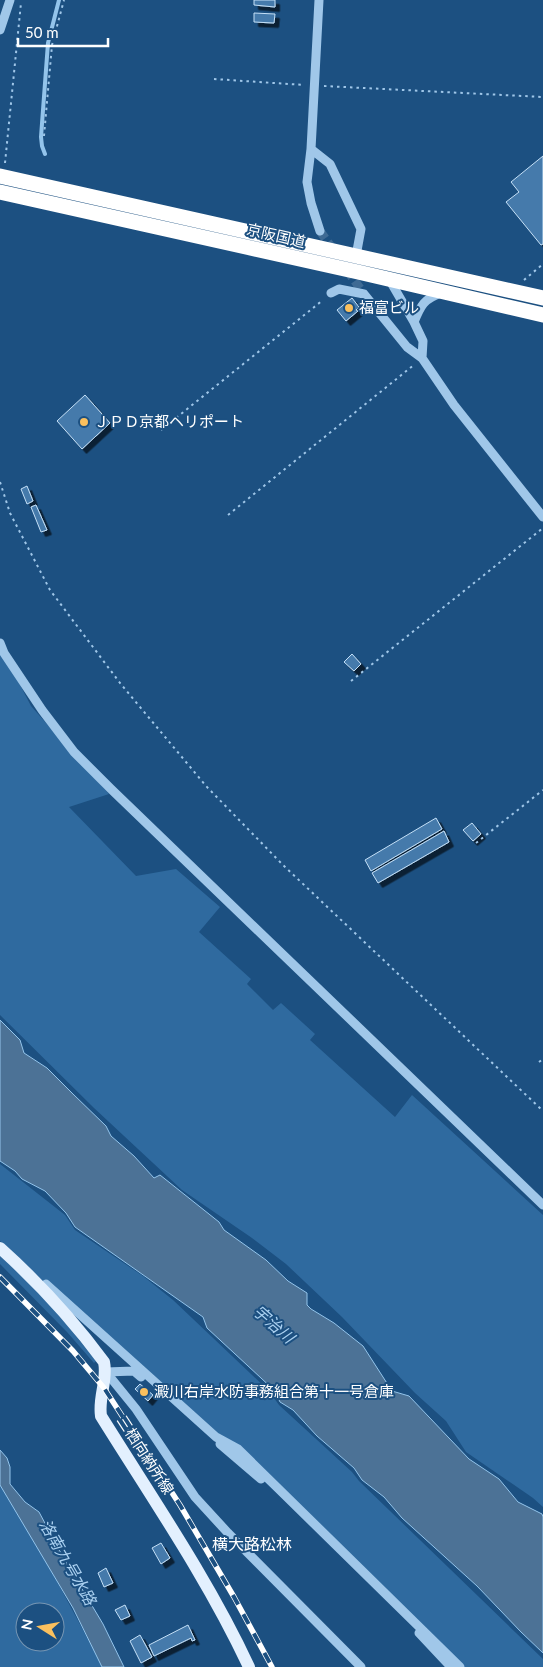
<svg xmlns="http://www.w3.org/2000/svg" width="543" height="1667" font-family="Lato,'Noto Sans JP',sans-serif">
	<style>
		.green { fill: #2f6a9f; fill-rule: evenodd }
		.water { fill: #4c7296; stroke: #93c4eb }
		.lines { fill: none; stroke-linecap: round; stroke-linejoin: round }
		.stream { stroke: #93c4eb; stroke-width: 4 }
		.building { fill: #447aab; stroke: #c5e0f7; filter: url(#shadow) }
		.minor-tunnel { stroke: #3e6a94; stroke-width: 9; stroke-dasharray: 9 4.5; stroke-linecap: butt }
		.path { stroke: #a0c7e9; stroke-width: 2; stroke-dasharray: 2.5 4; stroke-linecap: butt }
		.minor { stroke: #a0c7e9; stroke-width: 9 }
		.major { stroke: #e3f0fe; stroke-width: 12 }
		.highway { stroke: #fff; stroke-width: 15 }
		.rail-casing { stroke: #fff; stroke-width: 5.5 }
		.rail { stroke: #1c5081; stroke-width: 4; stroke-dasharray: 11; stroke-linecap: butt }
		.poi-dot { fill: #fac05e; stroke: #1c5081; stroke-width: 2 }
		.labels { text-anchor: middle; stroke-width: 4; stroke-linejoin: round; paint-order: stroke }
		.street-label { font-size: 15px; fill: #fff; stroke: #1c5081 }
		.poi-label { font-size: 15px; fill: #fff; stroke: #1c5081; text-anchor: start }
		.water-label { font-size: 16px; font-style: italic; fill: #abd1f1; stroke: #1c5081 }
		.neighbourhood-label { font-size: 16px; fill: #fff; stroke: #1c5081 }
	</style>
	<defs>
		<filter id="shadow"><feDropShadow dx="4.5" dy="4.5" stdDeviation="0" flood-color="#0009"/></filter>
	</defs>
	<rect width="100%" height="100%" fill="#1c5081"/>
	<!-- green -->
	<path class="green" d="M0,646L31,706L109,794L69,807L136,876L176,869L220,907L199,932L251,979L247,984L273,1010L281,1003L315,1034L310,1040L395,1117L412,1095L543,1215V1507L533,1498L466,1452L446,1421L415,1393L342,1317L286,1264L252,1238L182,1190L94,1108L0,1015Z
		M0,1164L65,1215L75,1230L143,1276L173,1300L269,1391L279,1405L352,1472L359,1481L543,1659V1667H460L359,1567L57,1295L0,1241Z
		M0,1255L34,1284L96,1361L94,1363L67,1332L0,1264Z
		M0,1483L26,1524L103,1667H0ZM25,1612H55V1642H25Z"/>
	<!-- water -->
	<path class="water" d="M0,1020L20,1040L24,1053L47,1068L73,1094L106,1126L111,1136L134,1156L154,1178L160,1175L219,1222L224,1230L266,1260L288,1281L307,1293V1305L311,1309L334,1323L363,1346L392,1391L409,1396L469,1459L499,1479L518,1502L542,1514L543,1517V1653L521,1632L477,1586L402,1518L384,1497L362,1480L354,1468L317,1436L293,1410L280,1402L275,1391L207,1328L203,1317L75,1227L66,1213L45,1191L22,1179L15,1171L0,1161Z
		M0,1450L7,1458L10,1467V1484L25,1502L39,1512L63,1557L103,1624L124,1667H102L73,1608L0,1485Z"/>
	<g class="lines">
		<!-- stream -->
		<path class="stream" d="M45,154L42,146L41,137L48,43L59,0"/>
	</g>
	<!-- building -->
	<path class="building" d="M254,0H275V7L254,5Z
		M254,13L275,14L274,23L254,22Z
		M543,156V244L541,245L506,202L519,192L511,182Z
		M352,298L359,307L356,310L358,311L346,321L337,310Z
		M85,395L110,423L82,449L57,421Z
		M27,486L33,501L27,504L21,489Z
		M36,505L47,530L41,532L31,507Z
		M352,654L361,664L354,671L344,662Z
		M436,818L442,829L371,871L365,860Z
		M472,823L481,834L473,841L463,830Z
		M444,831L449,842L378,883L372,873Z
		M140,1384L153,1395L148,1401L135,1389Z
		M161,1543L170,1558L161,1564L152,1548Z
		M106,1568L113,1583L104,1587L98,1573Z
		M125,1605L130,1616L121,1620L115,1610Z
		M188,1625L195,1640L192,1641L191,1638L154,1656L149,1645Z
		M140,1635L152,1657L141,1663L130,1641Z"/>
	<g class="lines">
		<!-- minor-tunnel -->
		<path class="minor-tunnel" d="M320,231L334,251
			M347,270L364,294"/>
		<!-- path -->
		<path class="path" d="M214,79L304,85
			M324,86L543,97
			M44,136L52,45L64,0
			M5,163L21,3
			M524,280L543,264
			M161,430L323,300
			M0,482L10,513L50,590L120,683L206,786L283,865L543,1111
			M228,515L415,364
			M351,681L543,528
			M476,843L543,790
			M539,1062L543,1059"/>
		<!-- minor -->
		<path class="minor" d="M319,0L311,149L307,182L311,203L320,231
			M0,30L10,0
			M311,149L330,164L361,229L356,256
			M389,279L414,322L423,341L422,358
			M331,293L339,289L364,294L407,347L422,358L454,405L543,517
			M414,322C421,305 424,299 441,293
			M0,643L4,653L42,710L74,752L111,789L543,1205
			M46,1284L216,1437L238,1449L460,1667
			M106,1372L134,1371L141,1377
			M106,1372L136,1409L195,1497L228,1533L361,1667
			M220,1444L261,1479
			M419,1633L451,1667"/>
		<!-- major -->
		<path class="major" d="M0,1248C39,1283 73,1320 104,1362C108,1380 98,1397 101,1416C152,1498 208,1579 249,1667"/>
		<!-- highway -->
		<path class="highway" d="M0,176L543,298
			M0,192L358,272L543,315"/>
		<defs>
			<path id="rail" d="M0,1277L73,1351L104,1388L180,1505L234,1597L272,1667"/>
		</defs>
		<!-- rail casing -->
		<use href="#rail" class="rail-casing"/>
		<!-- rail -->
		<use href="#rail" class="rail"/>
	</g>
	<!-- markers -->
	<g class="poi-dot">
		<circle cx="349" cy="308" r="5"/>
		<circle cx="84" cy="422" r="5"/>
		<circle cx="144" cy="1392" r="5"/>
	</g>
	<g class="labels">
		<!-- street labels -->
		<g class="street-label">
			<text transform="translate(276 236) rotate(13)" y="5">京阪国道</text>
			<text transform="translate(145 1455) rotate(57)" y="5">三栖向納所線</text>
		</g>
		<!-- poi labels -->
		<g class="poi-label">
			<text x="359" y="313">福富ビル</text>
			<text x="94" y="427">ＪＰＤ京都ヘリポート</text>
			<text x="154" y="1397">澱川右岸水防事務組合第十一号倉庫</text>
		</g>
		<!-- water labels -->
		<g class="water-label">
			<text transform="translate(274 1324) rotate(41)" y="6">宇治川</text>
			<text transform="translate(68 1562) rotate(60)" y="6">洛南九号水路</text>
		</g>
		<!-- neighbourhood labels -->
		<g class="neighbourhood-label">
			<text x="252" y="1550">横大路松林</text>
		</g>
	</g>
	<!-- north arrow -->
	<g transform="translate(40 1627) rotate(281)"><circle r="24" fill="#1c5081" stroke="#7796b3"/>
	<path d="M0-4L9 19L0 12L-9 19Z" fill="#fac05e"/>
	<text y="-8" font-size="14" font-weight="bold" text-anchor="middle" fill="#ffffff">N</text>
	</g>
	<!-- scale -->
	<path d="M18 38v8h90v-8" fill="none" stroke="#ffffff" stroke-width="2.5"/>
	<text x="25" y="38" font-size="15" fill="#ffffff" stroke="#1c5081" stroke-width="4" paint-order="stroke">50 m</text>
</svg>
